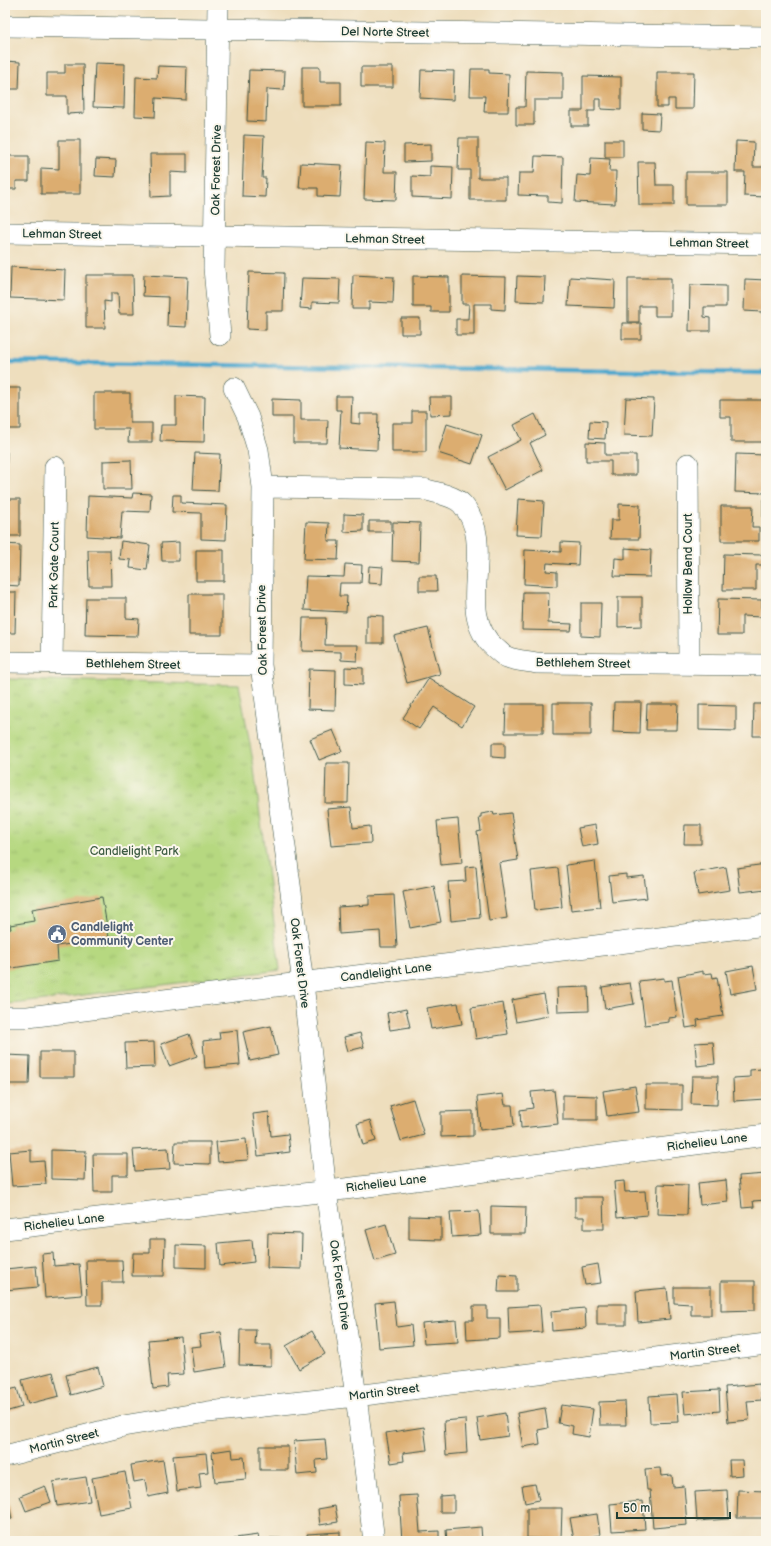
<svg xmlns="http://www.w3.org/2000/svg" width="771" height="1546" font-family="'Balsamiq Sans',sans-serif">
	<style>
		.park { fill: url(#park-tufts); stroke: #6a8a5a }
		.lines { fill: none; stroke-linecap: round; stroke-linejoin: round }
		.stream { stroke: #50a8cd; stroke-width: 4.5 }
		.building { fill: #dcad70 }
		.minor-casing { stroke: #3e5549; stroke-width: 22 }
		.minor { stroke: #fff; stroke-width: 21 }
		.labels { text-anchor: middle; stroke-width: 4; stroke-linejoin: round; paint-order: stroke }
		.street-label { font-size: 12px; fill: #1f3d34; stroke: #fbf7ec }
		.park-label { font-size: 12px; fill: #3d5c43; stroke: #fbf7ec }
		.service-label { font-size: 12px; font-weight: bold; fill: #4e5e75; stroke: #fbf7ec; text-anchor: start }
	</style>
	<defs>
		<pattern id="park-tufts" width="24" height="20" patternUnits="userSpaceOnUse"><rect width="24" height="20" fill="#b6d880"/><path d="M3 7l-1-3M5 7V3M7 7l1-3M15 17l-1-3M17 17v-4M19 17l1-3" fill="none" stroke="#9cba6f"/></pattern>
	</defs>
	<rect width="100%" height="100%" fill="#fbf7ec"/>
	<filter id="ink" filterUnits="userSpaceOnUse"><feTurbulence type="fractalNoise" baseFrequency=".025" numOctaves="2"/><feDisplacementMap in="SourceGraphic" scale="8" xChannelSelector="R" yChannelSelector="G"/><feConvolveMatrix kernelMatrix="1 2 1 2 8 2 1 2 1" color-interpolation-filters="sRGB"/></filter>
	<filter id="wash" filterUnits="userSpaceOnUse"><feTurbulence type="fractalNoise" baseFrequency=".012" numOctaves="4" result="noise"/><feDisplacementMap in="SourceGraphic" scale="16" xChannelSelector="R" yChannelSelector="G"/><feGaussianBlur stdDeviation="0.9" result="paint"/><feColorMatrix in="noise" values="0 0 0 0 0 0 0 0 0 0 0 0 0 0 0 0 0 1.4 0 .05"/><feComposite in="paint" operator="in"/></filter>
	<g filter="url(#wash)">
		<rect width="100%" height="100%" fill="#eedebd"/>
		<!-- park -->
		<path class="park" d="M5,679L239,685L253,761L280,970L21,1003L5,1004Z"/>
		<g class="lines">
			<!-- stream -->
			<path class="stream" d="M5,362L766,373"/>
		</g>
		<g id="blocks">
			<!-- building -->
			<path class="building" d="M5,61L20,62L19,89H5Z
				M95,63L125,64L124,108L93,107Z
				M65,64H83L84,113L67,114V96H47V73H65Z
				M158,66L187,67L186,100L156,98L155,117L135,116L136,77L157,78Z
				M302,67H320V82H341V106H302Z
				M361,67H393V87H361Z
				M471,69H489V73L509,74L508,112H484L485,96H470Z
				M249,70L285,71L284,90L267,89L266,122L247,121Z
				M421,70L454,71L453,100L420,98Z
				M526,71L563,72V100H534V125H516V107H525Z
				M657,72H694L693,109H675V99H668V107H657Z
				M583,76L621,77V110L601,109V99H595V111H588V126H571V111H583Z
				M642,113L660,114L659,130L642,129Z
				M244,135L264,136L262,178H266L265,197L242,196Z
				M459,138H478V178H506V200H470V170H458Z
				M59,140H80V194H41V168L59,169Z
				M605,140H623V157H605Z
				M736,141L754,142L753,167H766V197L744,196L745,172H735Z
				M366,142L385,143L384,172H397L396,200L364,199Z
				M431,144V161L404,162V145Z
				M150,154H187V173L170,172V196L151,197Z
				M5,156H29V181H16V189H5Z
				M535,156L563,157L562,203L548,202V196L518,195L519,173H534Z
				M591,158L610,159L609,171H616L615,204L575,202L577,175L590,176Z
				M96,159L116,160L115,177L95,176Z
				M638,162H655L656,185H674V205H639Z
				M301,163L342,165L340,197L318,196V188H299Z
				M430,166L453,167L452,199L412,197V176L430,177Z
				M686,172H728V205H686Z
				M11,267L65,270L64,300L10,298Z
				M249,272L284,273L283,311H266V330L247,329Z
				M86,275H133L134,314H119L118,293H111V302L104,301L105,328H86Z
				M144,275L188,277L186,327L167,326L168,297L143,296Z
				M353,275L394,277L393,303L369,302V309H352Z
				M413,276L449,277V312H431V307H413Z
				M462,276L506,277L505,310L491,309V304H474V335H456V319H468L469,304H462Z
				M517,276L545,277L544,302L516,301Z
				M570,277L615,280L614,308L568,306Z
				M302,278L340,279L339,303L312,302V309L300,308Z
				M628,278H671V316H655V306H639V322H628Z
				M745,279L766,280V314H762V312L744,311Z
				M690,285L726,286V307H704V317L710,318V331H689Z
				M401,318H420V334H401Z
				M622,323H641V339H622Z
				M5,388H20V429H5Z
				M94,393H130V423H152V442H128L129,429H94Z
				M176,396L205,397L204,442L160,441L161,425H176Z
				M336,396H352L351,423L360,424V414H378L377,450L339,448L341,410H336Z
				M429,397H452V414L430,415Z
				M626,398L654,399L652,436L624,435Z
				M272,399L301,400V420H328L327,443H293V417H272Z
				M720,400H766V442H731V417H720Z
				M412,411H426V452H392V423H412Z
				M535,414L545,435L530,443L543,470L505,490L488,457L521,440L514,425Z
				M590,421L606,422L605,439L589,438Z
				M447,424L482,435L472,464L438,453Z
				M586,442L605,443V455H636V475H611V461H586Z
				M5,452H7L6,487H5Z
				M195,453L220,454L218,491L193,490Z
				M736,454L766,455V493L735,492Z
				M131,460L132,489H103V461Z
				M133,493L151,494L150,512L122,511L120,538L87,536L88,496L132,498Z
				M173,495H181V503L227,505L226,540L201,539V513L172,512Z
				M5,499H20V536H5Z
				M518,499L544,501L542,536L516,535Z
				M763,500H766V517H763Z
				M619,504L640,505L639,539H610L611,520H619Z
				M721,506H753L752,527H759V541H721Z
				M344,514L363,515V531L344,532Z
				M369,521H391V532H369Z
				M306,522L329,523L328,541H339L338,560L304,559Z
				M393,522L420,523L419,562L392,561Z
				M121,541L150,545L147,570L130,568L131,560L119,559Z
				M179,542V561H162L161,543Z
				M561,542L579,543L578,565L547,563L546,571L557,572V586L524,584L525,550L561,552Z
				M5,544L20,545L19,586L5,585Z
				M763,546H766V565H756V590H723L724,554L762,555Z
				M625,548L651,550L650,577L614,576L615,558L625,559Z
				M88,550H110L111,586H89Z
				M196,550H224V581H196Z
				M345,564L362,565L361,583H340L339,596H347L346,612L304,610L306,576L344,577Z
				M369,566L383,567L382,584L368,583Z
				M419,576H436L437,591H419Z
				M5,592H16L15,633H5Z
				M523,592H549L548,623L572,624L571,631L522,630Z
				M189,594H222V635H189Z
				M618,597H642V626L618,627Z
				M86,598H126V618L139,619L138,636L85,635Z
				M718,599L762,600V617L742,616V635H717Z
				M581,603H601L600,637L581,636Z
				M367,615L383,616V643H367Z
				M303,618H326L325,645H358L357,661L341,660V652L302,651Z
				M428,628L440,674L407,683L394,636Z
				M345,667L363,668V685L345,684Z
				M309,669L336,670L335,710L308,709Z
				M429,678L474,707L462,726L434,707L419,729L403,718Z
				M614,702H641L640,733L613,732Z
				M553,703H591V735H553Z
				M506,704H543V733H505Z
				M647,704H678L677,730H646Z
				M754,704H766V736H753Z
				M699,705L736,706V731L699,730Z
				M333,730L342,751L319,760L310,739Z
				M492,743H505V758L492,757Z
				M326,763H349L348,803H325Z
				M351,807L353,828L370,826L371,843L331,846L327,809Z
				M493,812L494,815L511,813L518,860L499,863L507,918L489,921L477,832L481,831L479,817H481V814Z
				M458,819L462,863L441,865L437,821Z
				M595,825L598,844L582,847L578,828Z
				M685,825H701V844H684Z
				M595,861L600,907L571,910L566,865Z
				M766,864V889L740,892L737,868Z
				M476,866L480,918L451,921L448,882L466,881L465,867Z
				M726,867L730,890L698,895L694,873Z
				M558,868L562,907L535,910L531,871Z
				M626,874V878L644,876L647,898L612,902L609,876Z
				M434,886L441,922L410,928L403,892Z
				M394,895L397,947H381L380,931L339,934L338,907L369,905V896Z
				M102,897L109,938L57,946L58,961L6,969L5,930L11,929L10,925L34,921L32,909Z
				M753,966L757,989L730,994L726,971Z
				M703,971V974L712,973L713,978L717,977L723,1016L697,1020L698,1026L686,1028L678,976Z
				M664,978V981L672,980L677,1017L669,1018V1022L645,1025L639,981Z
				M630,983L634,1004L605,1009L602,987Z
				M588,987L589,1011L558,1012L557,988Z
				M544,994L548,1016L516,1022L512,1000Z
				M458,1003L462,1024L431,1029L427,1008Z
				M503,1003L508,1034L476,1039L471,1008Z
				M406,1009L410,1027L390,1030L387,1013Z
				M271,1026L278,1055L250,1061L243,1032Z
				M237,1030L240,1065L205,1068L203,1041L220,1039L219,1032Z
				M360,1033L364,1047L348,1051L344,1037Z
				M189,1034L197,1056L169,1066L161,1044Z
				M154,1042L155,1067L126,1068L125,1043Z
				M713,1042L715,1064L697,1066L695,1043Z
				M40,1052H74V1077H40Z
				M5,1055L30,1056L29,1084H5Z
				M762,1069L765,1099L734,1101L733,1078L750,1077V1070Z
				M692,1076H718L717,1105L691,1104Z
				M646,1085H682V1110L646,1109Z
				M635,1086L639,1112L607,1116L603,1091Z
				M554,1090L558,1124L521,1128L520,1110L533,1108L531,1092Z
				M503,1094L505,1105H512L514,1126L480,1130L477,1097Z
				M563,1095L597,1096V1120H563Z
				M413,1099L424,1135L401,1141L390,1106Z
				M473,1111V1136L441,1137V1112Z
				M269,1112L271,1136L288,1134L290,1152L258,1156L253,1114Z
				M370,1120L376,1141L363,1145L357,1124Z
				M246,1139L248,1160L218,1162L216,1142Z
				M175,1142H210V1164L174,1163Z
				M168,1148L170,1169L135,1171L133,1150Z
				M31,1150V1162L44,1161L46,1184L12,1186L9,1152Z
				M51,1150L86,1151L85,1180L51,1179Z
				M93,1154H128V1175H112V1192H94Z
				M766,1174V1200L753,1201L754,1207L742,1208L739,1176Z
				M726,1180L728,1202L700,1205L698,1183Z
				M624,1181L625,1192L645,1191L647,1215L617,1218L614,1182Z
				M658,1184L688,1185L687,1215L657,1214Z
				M575,1197H603L604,1229H584V1217H575Z
				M491,1206L526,1207L525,1234H491Z
				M479,1211L481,1235L452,1237L450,1212Z
				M409,1216L441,1217V1240L409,1239Z
				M386,1224L395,1255L375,1261L366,1230Z
				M268,1233L302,1234L301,1269L267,1268Z
				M150,1239H165L164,1276H132L133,1253H150Z
				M252,1240L254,1262L220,1266L218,1243Z
				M176,1245L206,1246V1268L176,1267Z
				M53,1253L54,1266L79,1264L82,1295L45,1298L42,1254Z
				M86,1260H122L123,1282H102V1305H87Z
				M598,1264L601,1283L585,1285L582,1267Z
				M36,1266L38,1287L5,1290V1269Z
				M499,1275L517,1276V1292H498Z
				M721,1281H755V1310L721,1311Z
				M674,1287H711V1315H691V1304L674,1303Z
				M667,1288L670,1319L638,1322L636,1291Z
				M394,1301L397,1327L411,1325L413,1345L379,1348L375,1303Z
				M597,1304H626V1325H597Z
				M540,1305L542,1332L509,1334L508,1307Z
				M473,1306H487V1318H500V1338L467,1340L466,1320H473Z
				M585,1308L586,1328L552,1331L551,1311Z
				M456,1320L458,1342L424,1344L422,1323Z
				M240,1330H256L255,1345H271V1366L239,1365Z
				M312,1331L325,1354L299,1369L286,1346Z
				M221,1332L226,1367L194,1372L191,1347L201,1346L199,1335Z
				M181,1337L184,1374L167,1375L168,1387L153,1389L148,1340Z
				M98,1367L103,1386L71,1395L66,1375Z
				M53,1372L59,1396L28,1404L22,1380Z
				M760,1384L762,1400L747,1401L749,1420L728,1422L725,1387Z
				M17,1388L22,1407L5,1412V1391Z
				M719,1390L720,1411L685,1414L683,1392Z
				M677,1394L679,1422L650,1423L649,1396Z
				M625,1401L626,1425H600L599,1402Z
				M561,1405L593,1409L589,1437L572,1434L573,1426L558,1423Z
				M545,1408L548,1428L538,1430L540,1444L523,1447L517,1413Z
				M505,1413L508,1436L480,1440L477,1418Z
				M465,1419L467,1453L446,1455L444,1421Z
				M424,1427L427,1450L403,1453L404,1461L391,1463L386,1433Z
				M325,1439L327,1459L316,1460L317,1473L297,1475L294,1441Z
				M260,1446H288V1470H260Z
				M232,1449L233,1458L244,1457L246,1479L215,1482L212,1452Z
				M206,1453L208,1472L199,1473L201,1488L177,1491L173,1456Z
				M163,1460L168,1493L148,1497L145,1480L134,1482L131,1465Z
				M729,1460H742L743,1475L730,1476Z
				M660,1468L661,1476L672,1475L673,1487L684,1486L687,1525L653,1528L650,1490H647L645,1469Z
				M125,1472L132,1508L99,1514L92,1478Z
				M86,1477L90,1501L57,1506L53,1482Z
				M535,1484L539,1500L525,1503L522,1486Z
				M45,1486L51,1502L26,1511L20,1496Z
				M727,1490L729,1519L697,1521L695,1492Z
				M738,1490L766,1491V1518H737Z
				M7,1495L12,1519L5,1520V1496Z
				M417,1495L420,1532L439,1531V1541H402L399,1496Z
				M454,1495V1512H440V1496Z
				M643,1501L645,1529L612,1531L610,1504Z
				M335,1506L338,1522L320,1525L318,1509Z
				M527,1508H562L561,1539L527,1538Z
				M597,1514L600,1535L574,1540L570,1518Z
				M481,1527L482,1541H447L446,1530Z
				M340,1532V1541H308L307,1534Z
				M258,1535L259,1541H235V1538Z
				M270,1538L303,1539V1541H270Z"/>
		</g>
	</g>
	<g filter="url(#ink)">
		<use href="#blocks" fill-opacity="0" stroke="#3e5549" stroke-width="1"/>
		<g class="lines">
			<defs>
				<path id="minor" d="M218,5L214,268L220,335
					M5,26L766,37
					M5,233L766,244
					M234,388L248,417L258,450L263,487L261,665L303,983L326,1191L356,1396L374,1541
					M688,464L689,664
					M263,487L423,489C434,492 455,496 462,504C499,545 452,611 495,648C499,651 503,656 507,657C516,661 528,661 537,663L766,665
					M5,662L261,665
					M52,663L55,467
					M5,1017H28L699,933L766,925
					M5,1229L353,1188L766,1135
					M5,1456L123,1426L208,1412L356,1396L766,1344"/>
			</defs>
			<!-- minor casing -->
			<use href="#minor" class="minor-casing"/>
			<!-- minor -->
			<use href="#minor" class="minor"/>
		</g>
	</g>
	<!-- icons -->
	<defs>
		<symbol id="civic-disc" viewBox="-11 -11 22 22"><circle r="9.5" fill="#5c6f8a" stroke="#fbf7ec"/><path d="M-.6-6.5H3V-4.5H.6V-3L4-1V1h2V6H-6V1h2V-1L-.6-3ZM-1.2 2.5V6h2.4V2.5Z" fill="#fff"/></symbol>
	</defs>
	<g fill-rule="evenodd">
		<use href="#civic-disc" x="46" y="923" width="22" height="22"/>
	</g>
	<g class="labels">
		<!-- street labels -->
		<g class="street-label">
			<text transform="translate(385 32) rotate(1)" y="4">Del Norte Street</text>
			<text transform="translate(216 170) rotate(-89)" y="4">Oak Forest Drive</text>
			<text transform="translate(62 234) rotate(1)" y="4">Lehman Street</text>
			<text transform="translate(385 239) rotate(1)" y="4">Lehman Street</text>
			<text transform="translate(709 243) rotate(1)" y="4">Lehman Street</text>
			<text transform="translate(688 564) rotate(-90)" y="4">Hollow Bend Court</text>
			<text transform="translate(54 565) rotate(-89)" y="4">Park Gate Court</text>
			<text transform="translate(262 630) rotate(-91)" y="4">Oak Forest Drive</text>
			<text transform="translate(583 663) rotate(1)" y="4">Bethlehem Street</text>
			<text transform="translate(133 664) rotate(1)" y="4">Bethlehem Street</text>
			<text transform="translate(300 963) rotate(83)" y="4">Oak Forest Drive</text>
			<text transform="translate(386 972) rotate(-7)" y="4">Candlelight Lane</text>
			<text transform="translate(707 1142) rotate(-7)" y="4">Richelieu Lane</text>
			<text transform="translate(386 1183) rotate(-7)" y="4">Richelieu Lane</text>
			<text transform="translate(64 1222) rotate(-7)" y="4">Richelieu Lane</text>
			<text transform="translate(340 1285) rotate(82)" y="4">Oak Forest Drive</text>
			<text transform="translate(705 1352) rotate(-7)" y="4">Martin Street</text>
			<text transform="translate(384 1392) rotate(-7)" y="4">Martin Street</text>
			<text transform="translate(64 1441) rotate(-14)" y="4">Martin Street</text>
		</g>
		<!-- park labels -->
		<g class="park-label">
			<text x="134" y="855">Candlelight Park</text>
		</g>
		<!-- service labels -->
		<g class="service-label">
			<text x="71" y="931">Candlelight<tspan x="71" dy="14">Community Center</tspan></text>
		</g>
	</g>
	<!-- margin -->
	<rect width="771" height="1546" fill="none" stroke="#fbf7ec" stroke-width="20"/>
	<!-- scale -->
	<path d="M617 1512v6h113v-6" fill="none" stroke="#1f3d34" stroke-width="2"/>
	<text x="623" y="1512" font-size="12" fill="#1f3d34" stroke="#fbf7ec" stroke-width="3" paint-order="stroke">50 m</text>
</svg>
